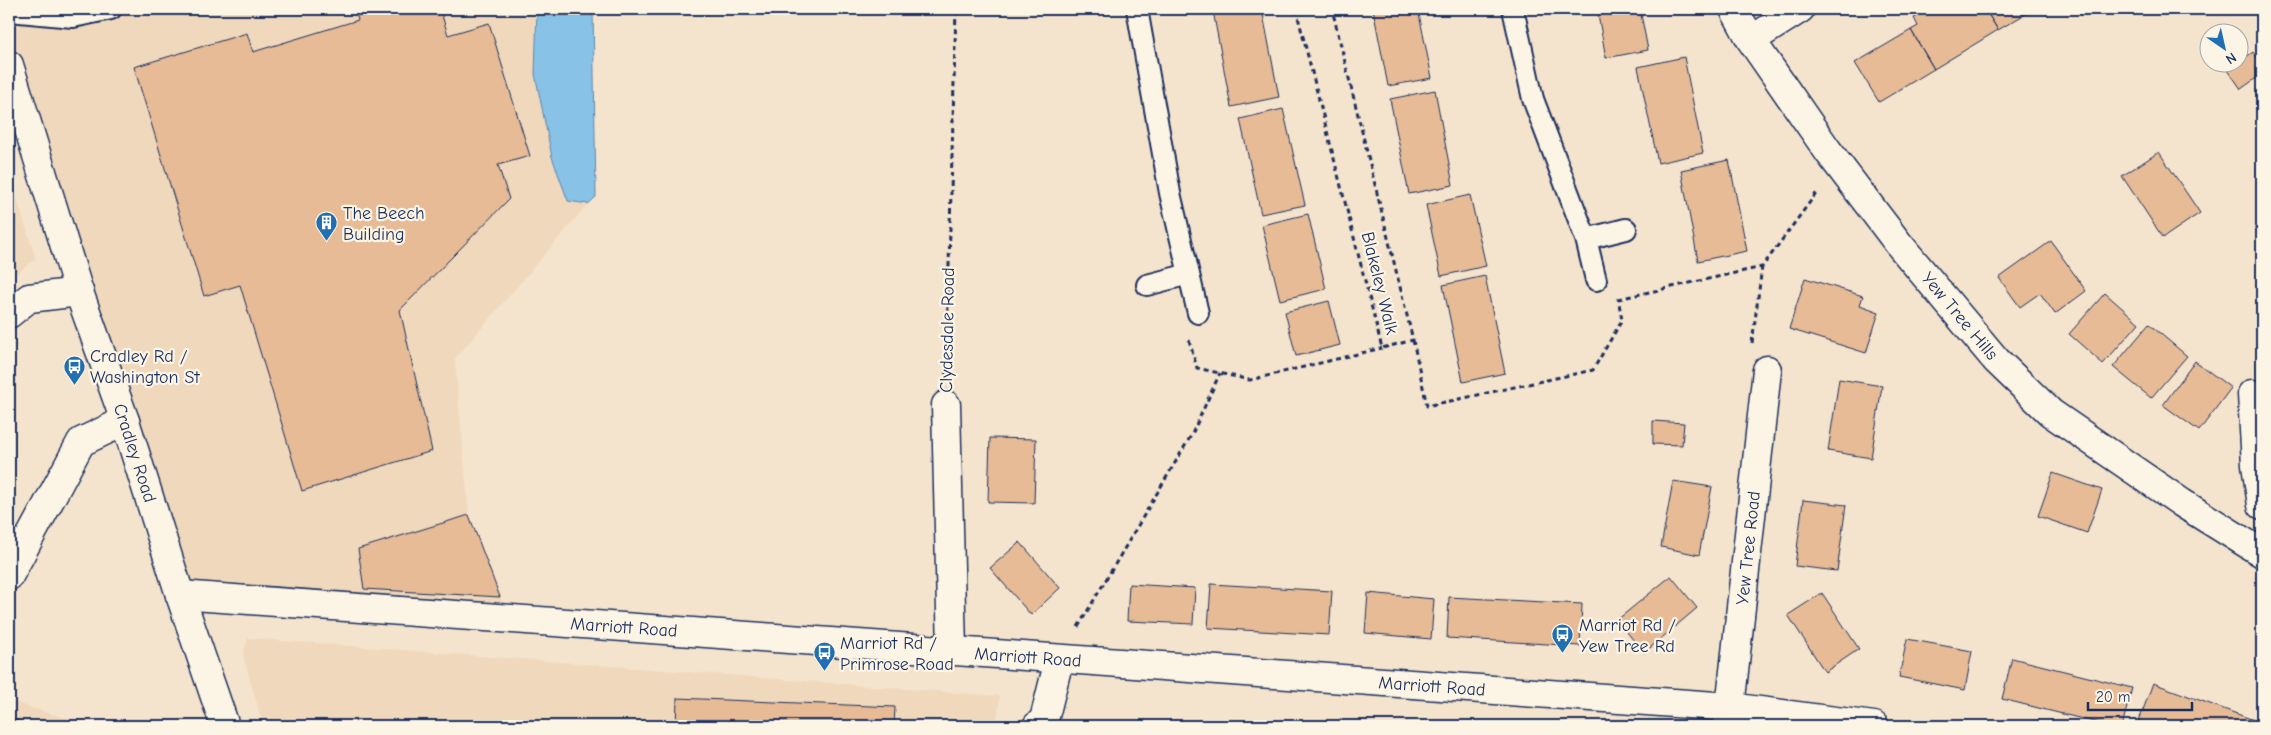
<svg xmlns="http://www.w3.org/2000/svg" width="2271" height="735" font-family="'Comic Neue',sans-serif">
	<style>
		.built { fill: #f0d8bc }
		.water { fill: #88c2e7; stroke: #5c87b0 }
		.building { fill: #e6bb96; stroke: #1b2f5e }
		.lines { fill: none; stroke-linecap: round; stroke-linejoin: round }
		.service-casing { stroke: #1b2f5e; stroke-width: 24 }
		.minor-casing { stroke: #1b2f5e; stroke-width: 31 }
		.tertiary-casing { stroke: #1b2f5e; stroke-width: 31 }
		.secondary-casing { stroke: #1b2f5e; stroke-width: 31 }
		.path { stroke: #1b2f5e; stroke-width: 3; stroke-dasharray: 5 4; stroke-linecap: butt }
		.service { stroke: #fcf5e5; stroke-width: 20 }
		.minor { stroke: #fcf5e5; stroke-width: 28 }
		.tertiary { stroke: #fcf5e5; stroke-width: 28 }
		.secondary { stroke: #fcf5e5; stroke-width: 28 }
		.labels { text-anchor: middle; stroke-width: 4.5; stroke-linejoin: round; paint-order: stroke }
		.poi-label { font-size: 18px; fill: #1b2f5e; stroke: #fcf5e5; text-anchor: start }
		.street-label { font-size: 18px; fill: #1b2f5e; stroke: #fcf5e5 }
	</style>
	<rect width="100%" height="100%" fill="#f5e4cd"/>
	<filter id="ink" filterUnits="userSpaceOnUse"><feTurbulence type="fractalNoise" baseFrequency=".02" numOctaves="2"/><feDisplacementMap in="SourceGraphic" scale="10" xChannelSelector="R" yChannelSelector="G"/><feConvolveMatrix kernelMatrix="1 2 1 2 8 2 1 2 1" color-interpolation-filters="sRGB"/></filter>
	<g filter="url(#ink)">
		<!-- built -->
		<path class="built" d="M9,9H591L596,197L588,204L455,359L469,515L500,597L506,618L180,595L9,65Z
			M9,174L36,259L9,279Z
			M248,638L1000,696L996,726H263L243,655Z
			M10,701L91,726H9Z"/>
		<!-- water -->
		<path class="water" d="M537,9H593L596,197L588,204L568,201L552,157L535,74Z"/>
		<!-- building -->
		<path class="building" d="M355,9H440L448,35L489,23L530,156L498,165L509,199L400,310L432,451L302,491L240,285L204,296L134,67L247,33L253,52L358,20Z
			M1222,9H1262L1279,97L1231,107L1213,11Z
			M1373,9H1418L1432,78L1388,86Z
			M1597,9H1640L1648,50L1606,58Z
			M1930,9H1985L1998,30L1934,69L1911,30L1918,26L1914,18Z
			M1985,9H2034L1998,30Z
			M1911,30L1934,69L1879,102L1855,63Z
			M2253,52L2262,64V74L2241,89L2228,70Z
			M1684,57L1703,153L1658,163L1638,67Z
			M1435,90L1453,185L1409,194L1390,99Z
			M1283,109L1305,205L1261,214L1240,119Z
			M2159,152L2200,213L2163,238L2122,176Z
			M1729,160L1747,251L1698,261L1681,170Z
			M1470,195L1486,266L1441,276L1426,205Z
			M1308,214L1326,289L1280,300L1262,225Z
			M2051,241L2086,291L2055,314L2040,293L2020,307L1999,278Z
			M1485,276L1505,373L1463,382L1443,285Z
			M1805,278L1863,296L1860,305L1879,312L1866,353L1789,329Z
			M2105,293L2139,323L2103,364L2069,334Z
			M1329,301L1340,345L1296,356L1285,312Z
			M2149,324L2187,356L2151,398L2113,367Z
			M2195,361L2231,388L2199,431L2163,405Z
			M1839,379L1882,386L1871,458L1828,451Z
			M1653,421L1684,423L1682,445L1653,444Z
			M990,438L1036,439L1034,503L988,502Z
			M2053,473L2102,490L2087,533L2038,516Z
			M1673,481L1712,487L1699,555L1661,547Z
			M1803,500L1846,505L1837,571L1795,566Z
			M469,515L500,597L364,589L358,549Z
			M1020,542L1060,588L1031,615L990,568Z
			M1671,576L1697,608L1644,653L1617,620Z
			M1129,584L1195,588L1193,624L1127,621Z
			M1211,584L1332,591L1329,635L1208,628Z
			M1368,593L1434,599L1431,639L1365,633Z
			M1822,593L1859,649L1825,672L1788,615Z
			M1449,597L1582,604L1580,646L1447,638Z
			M1907,639L1972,651L1965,690L1899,677Z
			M2012,658L2132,688L2122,726H2111L2002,699Z
			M2153,683L2259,722L2257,726H2137Z
			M677,698L895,707L894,726H676Z
			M9,718L35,726H9Z"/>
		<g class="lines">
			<defs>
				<path id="service" d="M1137,9L1170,193L1198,313
					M1513,9L1533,99L1586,239L1596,280
					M9,11L73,17L111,9
					M1586,239L1626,229
					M1147,285L1189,274
					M9,537L26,545"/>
				<path id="minor" d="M1734,9L1751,40L1828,151L1898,243L1996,360L2051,413L2182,503L2262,553
					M1751,40L1800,9
					M9,314L29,298L79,292
					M2252,394L2256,465L2262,505
					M946,405L952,651
					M9,576L81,442L125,421
					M1037,726L1044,720L1059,660
					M1728,726L1767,370"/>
				<path id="tertiary" d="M180,595L1730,707L1874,726"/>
				<path id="secondary" d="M9,65L79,292L125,421L180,595L225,726"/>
			</defs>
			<!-- service casing -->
			<use href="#service" class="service-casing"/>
			<!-- minor casing -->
			<use href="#minor" class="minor-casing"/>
			<!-- tertiary casing -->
			<use href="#tertiary" class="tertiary-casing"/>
			<!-- secondary casing -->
			<use href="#secondary" class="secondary-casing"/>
			<!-- path -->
			<path class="path" d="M1296,9L1382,348L1413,340L1332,9
				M1618,299L1762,267L1818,191
				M1189,340L1197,368L1250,380L1382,348
				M1413,340L1427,406L1593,370L1622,320L1618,298
				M1752,343L1762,267
				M946,375L956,9
				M1078,627L1192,434L1220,373"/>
			<!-- service -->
			<use href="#service" class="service"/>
			<!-- minor -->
			<use href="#minor" class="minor"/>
			<!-- tertiary -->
			<use href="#tertiary" class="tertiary"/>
			<!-- secondary -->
			<use href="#secondary" class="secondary"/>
		</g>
	</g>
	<!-- icons -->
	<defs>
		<symbol id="building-pin" viewBox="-11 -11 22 30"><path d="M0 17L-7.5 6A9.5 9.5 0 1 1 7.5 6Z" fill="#1f6fb2" stroke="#fcf5e5"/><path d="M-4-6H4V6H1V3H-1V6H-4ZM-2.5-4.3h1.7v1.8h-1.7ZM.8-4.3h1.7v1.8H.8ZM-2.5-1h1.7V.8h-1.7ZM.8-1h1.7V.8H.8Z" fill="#fff"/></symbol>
		<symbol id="bus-pin" viewBox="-11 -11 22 30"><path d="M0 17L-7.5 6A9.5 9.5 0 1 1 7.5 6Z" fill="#1f6fb2" stroke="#fcf5e5"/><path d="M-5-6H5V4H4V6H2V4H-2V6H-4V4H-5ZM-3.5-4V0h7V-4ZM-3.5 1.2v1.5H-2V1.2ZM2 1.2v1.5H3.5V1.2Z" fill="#fff"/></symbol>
	</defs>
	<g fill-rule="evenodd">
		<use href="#building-pin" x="314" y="210" width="25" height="34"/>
		<use href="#bus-pin" x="62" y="354" width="25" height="34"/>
		<use href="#bus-pin" x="1550" y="622" width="25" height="34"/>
		<use href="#bus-pin" x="812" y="640" width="25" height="34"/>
	</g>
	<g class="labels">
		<!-- poi labels -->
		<g class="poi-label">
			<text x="343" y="219">The Beech<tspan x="343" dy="21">Building</tspan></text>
			<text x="90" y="362">Cradley Rd /<tspan x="90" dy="21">Washington St</tspan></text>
			<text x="1579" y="631">Marriot Rd /<tspan x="1579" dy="21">Yew Tree Rd</tspan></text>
			<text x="840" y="649">Marriot Rd /<tspan x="840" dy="21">Primrose Road</tspan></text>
		</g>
		<!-- street labels -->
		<g class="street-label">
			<text transform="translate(1380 283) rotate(76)" y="6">Blakeley Walk</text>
			<text transform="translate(1960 316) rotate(50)" y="6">Yew Tree Hills</text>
			<text transform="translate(947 330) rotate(-89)" y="6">Clydesdale Road</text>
			<text transform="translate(135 453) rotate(72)" y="6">Cradley Road</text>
			<text transform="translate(1748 548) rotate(-84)" y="6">Yew Tree Road</text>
			<text transform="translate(624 627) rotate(4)" y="6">Marriott Road</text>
			<text transform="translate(1028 657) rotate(4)" y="6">Marriott Road</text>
			<text transform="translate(1432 686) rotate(4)" y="6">Marriott Road</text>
		</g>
	</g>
	<!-- margin -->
	<rect width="2271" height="735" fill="none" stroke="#fcf5e5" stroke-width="30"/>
	<rect x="15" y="15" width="2241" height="705" fill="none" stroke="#1b2f5e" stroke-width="2" filter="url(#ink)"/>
	<!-- north arrow -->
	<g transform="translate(2224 48) rotate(146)"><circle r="24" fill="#fcf5e5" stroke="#a2a6af"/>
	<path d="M0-4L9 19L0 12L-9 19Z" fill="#1f6fb2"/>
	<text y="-8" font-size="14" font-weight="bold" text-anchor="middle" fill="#1b2f5e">N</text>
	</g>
	<!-- scale -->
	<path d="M2088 702v8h104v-8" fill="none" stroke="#1b2f5e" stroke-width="2.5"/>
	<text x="2096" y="702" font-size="15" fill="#1b2f5e" stroke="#fcf5e5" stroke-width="4" paint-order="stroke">20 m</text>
</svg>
